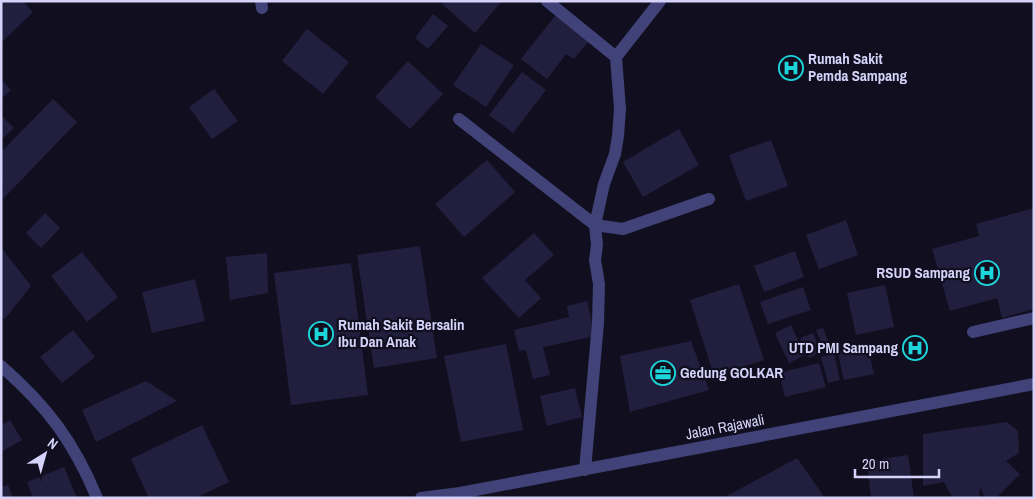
<svg xmlns="http://www.w3.org/2000/svg" width="1035" height="499" font-family="'Archivo Narrow',sans-serif">
	<style>
		.building { fill: #221e3d }
		.lines { fill: none; stroke-linecap: round; stroke-linejoin: round }
		.minor { stroke: #404278; stroke-width: 12 }
		.labels { text-anchor: middle; stroke-width: 4.5; stroke-linejoin: round; paint-order: stroke }
		.poi-label { font-size: 15px; font-weight: bold; fill: #d5d3f9; stroke: #110f1f; text-anchor: start }
		.street-label { font-size: 15px; fill: #d5d3f9; stroke: #110f1f }
	</style>
	<rect width="100%" height="100%" fill="#110f1f"/>
	<!-- building -->
	<path class="building" d="M1,1H23L33,12L1,43Z
		M444,1H502L475,33L442,4Z
		M558,12L591,38L574,59L566,54L547,79L521,59Z
		M433,14L448,26L428,49L415,38Z
		M307,29L349,62L323,94L282,61Z
		M481,44L514,65L486,107L453,85Z
		M408,61L443,94L410,129L375,97Z
		M522,72L546,90L513,133L489,115Z
		M1,79L11,90L1,99Z
		M214,89L238,121L212,139L189,107Z
		M53,99L77,122L3,199L1,152Z
		M1,115L14,128L1,140Z
		M679,129L699,165L643,197L623,162Z
		M771,140L788,186L746,201L729,155Z
		M487,160L515,192L464,237L435,204Z
		M1034,208V309L1002,318L997,298L950,311L932,249L979,236L976,224Z
		M45,213L60,228L41,248L26,233Z
		M846,220L858,255L819,269L806,235Z
		M534,233L554,255L525,280L541,298L519,318L482,278Z
		M420,246L437,358L374,368L357,255Z
		M1,247L31,286L5,319L1,316Z
		M795,251L804,277L764,292L754,266Z
		M82,252L118,297L87,322L51,276Z
		M267,253L268,293L230,300L226,257Z
		M351,263L368,395L291,405L274,273Z
		M195,279L205,321L152,333L142,292Z
		M739,284L764,360L714,376L690,300Z
		M885,285L894,327L856,335L847,293Z
		M803,287L811,310L768,324L760,302Z
		M587,301L595,336L543,347L550,375L533,379L526,350L519,351L514,330L569,317L567,306Z
		M791,325L805,355L789,363L775,333Z
		M823,328L831,348L825,351L816,330Z
		M73,330L95,357L62,383L40,357Z
		M813,333L821,352L809,358L800,338Z
		M691,341L709,390L630,412L620,356Z
		M506,344L523,430L461,442L444,356Z
		M867,344L874,374L844,380L837,349Z
		M834,354L840,380L828,383L821,357Z
		M819,363L826,387L785,397L779,373Z
		M146,381L177,401L96,442L82,410Z
		M575,388L582,417L547,426L540,396Z
		M10,420L22,440L1,452V425Z
		M1007,422L1018,431L1019,453L1006,461L1020,474L996,498H985L980,487L979,498H953L944,482L923,486V434Z
		M202,425L229,482L195,498H149L131,459Z
		M908,455L914,498H871L867,461Z
		M797,458L825,498H723Z
		M64,467L77,498H33L27,482Z
		M8,485L13,498H1V487Z"/>
	<g class="lines">
		<!-- minor -->
		<path class="minor" d="M261,1L262,8
			M547,1L616,57L620,109L618,136L615,154L604,184L595,225L597,245L595,260L599,284L598,323L585,470
			M616,57L660,1
			M459,119L595,225L623,229L709,199
			M973,332L1034,318
			M1,366C47,406 74,442 97,498
			M421,498L460,493L1034,384"/>
	</g>
	<!-- icons -->
	<defs>
		<symbol id="hospital-ring" viewBox="-11 -11 22 22"><circle r="9.5" fill="#110f1f" stroke="#1cd6dc" stroke-width="1.5"/><path d="M-5-5h3v3.5h4V-5h3V5h-3V1.5h-4V5h-3Z" fill="#1cd6dc"/></symbol>
		<symbol id="office-ring" viewBox="-11 -11 22 22"><circle r="9.5" fill="#110f1f" stroke="#1cd6dc" stroke-width="1.5"/><path d="M-6-3h4V-5.5h4V-3h4V5H-6ZM-1-4.5V-3h2v-1.5ZM-6 0V1H6V0Z" fill="#1cd6dc"/></symbol>
	</defs>
	<g fill-rule="evenodd">
		<use href="#hospital-ring" x="777" y="54" width="28" height="28"/>
		<use href="#hospital-ring" x="973" y="259" width="28" height="28"/>
		<use href="#hospital-ring" x="307" y="320" width="28" height="28"/>
		<use href="#hospital-ring" x="901" y="334" width="28" height="28"/>
		<use href="#office-ring" x="649" y="359" width="28" height="28"/>
	</g>
	<g class="labels">
		<!-- poi labels -->
		<g class="poi-label">
			<text x="808" y="64">Rumah Sakit<tspan x="808" dy="17">Pemda Sampang</tspan></text>
			<text x="970" y="278" text-anchor="end">RSUD Sampang</text>
			<text x="338" y="330">Rumah Sakit Bersalin<tspan x="338" dy="17">Ibu Dan Anak</tspan></text>
			<text x="898" y="353" text-anchor="end">UTD PMI Sampang</text>
			<text x="680" y="378">Gedung GOLKAR</text>
		</g>
		<!-- street labels -->
		<g class="street-label">
			<text transform="translate(725 427) rotate(-11)" y="5">Jalan Rajawali</text>
		</g>
	</g>
	<!-- border -->
	<rect width="1035" height="499" fill="none" stroke="#d5d3f9" stroke-width="5"/>
	<!-- north arrow -->
	<g transform="translate(45 454) rotate(37)" stroke="#110f1f" stroke-width="4" paint-order="stroke">
	<path d="M0-4L9 19L0 12L-9 19Z" fill="#d5d3f9"/>
	<text y="-8" font-size="14" font-weight="bold" text-anchor="middle" fill="#d5d3f9">N</text>
	</g>
	<!-- scale -->
	<path d="M855 469v8h84v-8" fill="none" stroke="#d5d3f9" stroke-width="2.5"/>
	<text x="862" y="469" font-size="15" fill="#d5d3f9" stroke="#110f1f" stroke-width="4" paint-order="stroke">20 m</text>
</svg>
